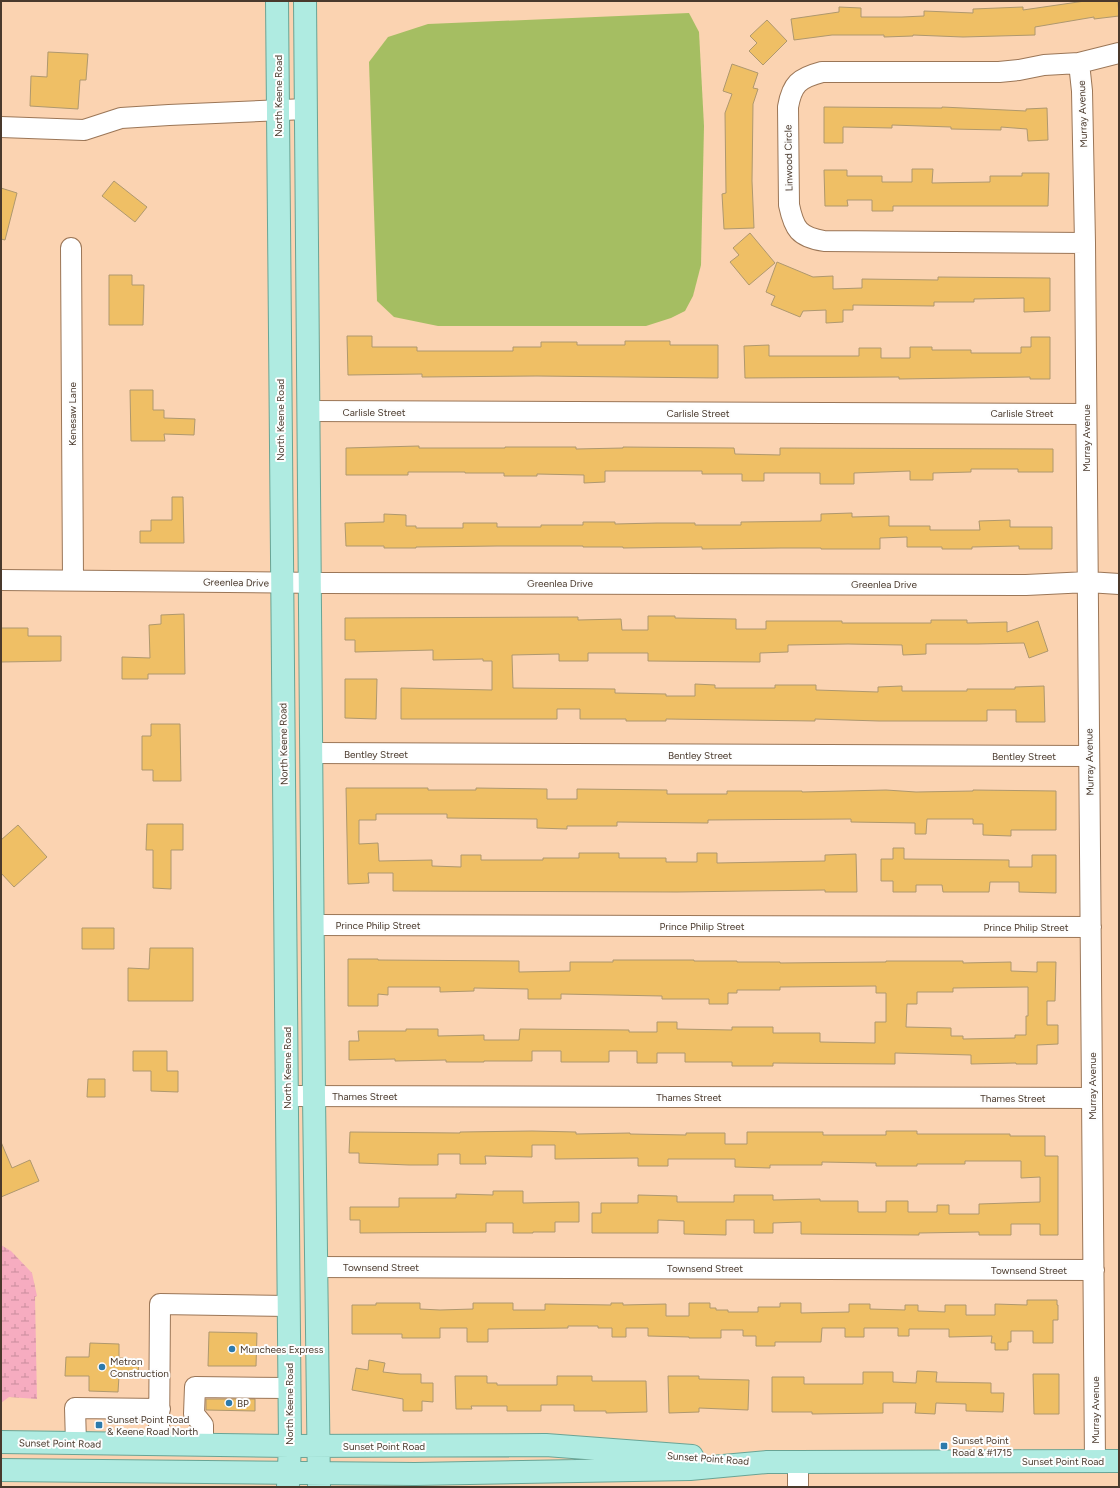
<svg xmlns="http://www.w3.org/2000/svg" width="1120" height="1488" font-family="Figtree,sans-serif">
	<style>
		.wetland { fill: url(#wetland-marsh) }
		.water { fill: #a5be62 }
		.building { fill: #efbf65; stroke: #af986e; fill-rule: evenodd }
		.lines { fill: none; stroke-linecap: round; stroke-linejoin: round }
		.minor-casing { stroke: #9b7657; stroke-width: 22 }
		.major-casing { stroke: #69a495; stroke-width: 24 }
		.minor { stroke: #fff; stroke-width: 20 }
		.major { stroke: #afebe1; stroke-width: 22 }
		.poi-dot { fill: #2d7aac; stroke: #fdfdfd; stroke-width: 1.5 }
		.labels { text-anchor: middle; stroke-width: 4; stroke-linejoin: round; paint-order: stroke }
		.street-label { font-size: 10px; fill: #49392c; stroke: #fdfdfd }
		.poi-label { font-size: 10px; fill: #49392c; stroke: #fdfdfd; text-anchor: start }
	</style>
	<defs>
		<pattern id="wetland-marsh" width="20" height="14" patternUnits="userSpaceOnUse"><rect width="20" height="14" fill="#f6acc0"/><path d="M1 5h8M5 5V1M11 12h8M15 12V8" fill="none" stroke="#c98d9c"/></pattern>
	</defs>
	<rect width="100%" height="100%" fill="#fbd3b1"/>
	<!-- wetland -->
	<path class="wetland" d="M1,1245L11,1251L32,1273L37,1296L35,1297L37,1399L9,1397L1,1403Z"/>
	<!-- water -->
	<path class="water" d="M689,13L699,32L704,126L701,265L693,296L685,311L671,318L646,326H438L394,317L377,301L369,62L388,37L428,24Z"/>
	<!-- building -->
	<path class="building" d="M1085,1H1118L1119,16L1094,19V17L1035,27V35L963,37L913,35V36L884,37V35H832L794,40L791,19L839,12V7L861,8V17H902L924,16V11L973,13V9L1023,7V10Z
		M767,20L787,41L763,65L749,51L757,43L750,36Z
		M48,52L88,54L86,80H80L78,109L30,106L31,76L47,77Z
		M732,64L758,73L753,88L758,89L753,104L752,181L754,228L724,229L722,194L726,193L725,113L732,94L723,91Z
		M824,107L942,108V107L1026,111V109L1047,108L1048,140L1028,141L1027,129L1001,127V130L951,129V127L892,125V128L843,127V143H824Z
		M912,169H933L932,183L990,182V176H1022V173H1049L1048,206H893V211H872V200H847L848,206H825L824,170H847V176H882V182H912Z
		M114,181L147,207L135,222L102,196Z
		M1,188L17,193L5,240L1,239Z
		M750,233L775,263L749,285L730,262L739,255L733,248Z
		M777,262L813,277L833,276V289L862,288V279L938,280V277L1050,278V311L1024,312V298L974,299V302H934V306L853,305V310H843V322L826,323V310L803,311L800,317L771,305L775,296L766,292Z
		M109,275H132V285H144L143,325H109Z
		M347,336H372V347H417V351H513V347H541V342H577V345H625V341H670V345H718V378L537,376L422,377V374L348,375Z
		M1031,337H1050V379H1030V377L899,379V377L745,378L744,346L769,345V356H859V348H881V358H910V347H932V350H971V353H1021V347H1031Z
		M130,390H153V410H164V418L195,419L194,435L164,434L165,441H131Z
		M419,446V448H505V447H576V449L623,448V447L734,448L735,454L780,455V448L1053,449V472H1018V469H971V472L933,473V480H910V471L854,473V484H820V473H764V481H742V474H702V471H605V482L584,483V475L537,474V476H504V473H465V472H408V475H346V448Z
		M172,497H183L184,543H140V531H151V520H172Z
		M852,513V517L889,516V526H930V530H980L979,521L1010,520V527H1052V549H1019V546L972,547V549H942V547H907V537L880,538V549H821V548H781L702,549V547L623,548V547H583V546H497L416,547V548H384V546H346L345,523L384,522V514L406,515V526H416V528H463V523H497V527H541V525H583V522H615V524L657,523H695V525H741V522L821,521V514Z
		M184,614L185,674H148V679H122V657L150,658L149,625L161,624V615Z
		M648,616H675V618L736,619V629H766V621H842V623H931V620H967V623L1007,622V632L1038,621L1048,651L1029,658L1024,643L978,644H926V654L903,655L902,645L848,644L788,645V652L760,653V662L648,661V653H588V661H559V654L512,655L513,688L615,689V693L666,694V696H695V684L715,685V688H775V685H816V690L878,692V687L902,686V691H967V689H1015V687L1044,686L1045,722H1016V710H987V721H879L815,719V721L666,719V721H626V719H580V709H557V719H401V688L492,690V661H483V659L433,660V650L355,652V640H345V618L578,617V620L621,619L622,630H648Z
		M1,628H28V636H61V661L1,662Z
		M345,679H377L376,719L345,718Z
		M151,724H180L181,781H153V770H142V736H151Z
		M346,788H428V790H476V788L547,789V799H577V789L667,790V794H727V791H802V792L886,790L916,792L973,791V790L1056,791V830H1011V836L983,835V824H973V819H927L926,834H915V823L851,822V819L708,820V823L617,822V826H567V829L537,828V819L447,818V814H376V820H359V844L378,843L379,861L432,860V866L461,867V855H481V860H543V858H579V853H619V858H666V862H697V853H717V863L825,861V855L856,854L857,892H825V890L677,892L393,891V873H368L369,883L348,884Z
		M147,824H183V850H171V889L153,888V850H146Z
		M18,825L47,857L14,887L1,873V840Z
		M893,848H904V859L1009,860V867H1032V855H1056V893L1019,892V882H990L989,892H943L942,885H916V892H893V881H881V859H893Z
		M82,928H114V949H82Z
		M150,948H193V1001H128V968L149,969Z
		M348,959H378V960L519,961V972L570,971V962H613V960H694V961H737V962H780V963L886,962V961H963V963L1011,962V971L1037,972V962H1056L1055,1001H1047V1025H1058V1044L1037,1045V1064H1016V1063L971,1064V1055L895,1053V1064L773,1063V1066H732V1062H685V1053H657V1063H637V1051H609V1062H561V1051H532V1061H484V1062H446V1060L395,1061V1059L349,1060V1041H359L358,1031H406V1029H438V1036L484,1035V1040H519L520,1029L629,1030V1032H657V1022H677V1029L732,1030V1027H773V1033H820V1042L875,1043V1022H886V993H876V986L780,987V990H737V993H728V1004H709V999H662V996L561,994V999H528V989L474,988V991L440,992V987H388V995L378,994V1006H348ZM1028,987V1016H1026V1035H1015V1038L963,1039V1036H951V1028L906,1027L907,1004H917V992H953V988Z
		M133,1051H167V1071H178V1092L151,1091V1071H133Z
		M88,1079H105V1097H87Z
		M532,1131L576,1132V1134L630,1133V1134L686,1135V1133H725V1144H747V1132H823V1135H886V1131H917V1134H1010V1136H1045V1156H1058V1235H1040V1224H1011V1235H979V1232L919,1233V1235L801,1234V1222L773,1223V1233H754V1220H726V1235L684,1234V1221L658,1220V1233H592V1213H601V1203H638V1195L677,1196V1202H734V1195H773V1200L820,1199V1201H858V1212H886V1201H908V1212H937V1205H949V1214H979V1204L1040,1202V1177L1021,1178V1161H965V1164H917V1166H876V1163L822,1162V1165H770V1168L735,1167V1159H668V1166H638V1158L555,1159V1145H532V1157L485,1156L486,1164H460V1154H438V1165H409L359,1163V1153H349L350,1132L460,1133V1132Z
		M1,1142L12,1168L30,1160L39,1181L1,1197Z
		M493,1191H523V1203L579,1202V1222H555V1232H533V1233H513V1223H486V1232L360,1233V1220H350V1207H399V1198H456V1194L493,1195Z
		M1027,1300H1057V1305H1058V1320H1053V1343H1033V1331H1011V1342H1008V1350H995V1343H991L992,1336L949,1337V1329H909V1336H898V1328H864V1337H845V1328H822L821,1342H775V1346H756V1336H743V1330H721V1338H689V1337L648,1336V1328H626V1337H612V1328H598V1326H568V1328L488,1329V1342H467V1328H440V1338H402V1334H352V1305H376V1303H420V1309L440,1310L473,1309V1303H513V1310H545V1304L611,1305V1303H623V1305L666,1304V1316H689V1303H710V1308H716V1310H728V1312H758V1307H780V1303H801V1313L849,1312V1304H870V1309L905,1310V1305H918V1311L945,1312V1305H966V1315H995V1304L1027,1305Z
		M209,1332L257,1333L256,1366H208Z
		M90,1343L119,1344V1358L139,1359L138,1377L119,1376L118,1392L89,1391V1376H65L66,1357H89Z
		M369,1360L385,1363L383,1372L400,1374H421V1383H433V1402L422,1401V1411H403V1399L352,1390L356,1368L368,1370Z
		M917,1371L937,1372L936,1382L991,1383V1393H1004L1003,1412L966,1411V1404L936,1403L935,1414L915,1413L916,1403H883V1413L812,1414V1412H772V1377H804V1384H863V1372H893V1382L916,1383Z
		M1033,1374H1059V1414H1034Z
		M455,1376H487V1383H497V1385H557V1376H592V1381H646L647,1412L606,1413V1411H574V1405H541V1411H507V1406H471L472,1409H456Z
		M668,1376H699V1379L749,1380L748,1410L699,1408V1412L669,1413Z
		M206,1399H255V1411L206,1410Z"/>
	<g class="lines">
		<defs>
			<path id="minor" d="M1079,63L1082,91L1085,243L1095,1461
				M1,127L84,130L121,118L169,115L306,109
				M1085,243L824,241C799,237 794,229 789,205L788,107C792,84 799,78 822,72H999L1019,70L1044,65L1079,63L1119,53
				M71,248L73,580
				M309,411L1086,414
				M1,580L325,583L1026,585L1088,582L1119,584
				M312,753L1089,756
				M313,925L1091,927
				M287,1096L1092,1098
				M317,1267L1094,1270
				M76,1443L75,1408L160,1409
				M159,1444L160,1304L288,1306
				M203,1445V1425L194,1414L195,1387L289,1388
				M798,1462V1487"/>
			<path id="major" d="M277,1L290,1446L288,1487
				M305,1L314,1096L319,1487
				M1,1442L290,1446L546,1445L692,1456
				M1,1470L415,1474L690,1469L767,1462H798L1119,1461"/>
		</defs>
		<!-- minor casing -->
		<use href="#minor" class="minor-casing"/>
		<!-- major casing -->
		<use href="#major" class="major-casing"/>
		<!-- minor -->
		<use href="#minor" class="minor"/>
		<!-- major -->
		<use href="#major" class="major"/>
	</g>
	<!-- markers -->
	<g class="poi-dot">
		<circle cx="232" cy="1349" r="4"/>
		<circle cx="102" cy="1367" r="4"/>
		<circle cx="229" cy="1403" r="4"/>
		<rect x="95" y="1421" width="8" height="8" rx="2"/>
		<rect x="940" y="1442" width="8" height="8" rx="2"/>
	</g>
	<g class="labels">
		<!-- street labels -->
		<g class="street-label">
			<text transform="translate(278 96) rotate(-90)" y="4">North Keene Road</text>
			<text transform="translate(1082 114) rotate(-92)" y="4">Murray Avenue</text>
			<text transform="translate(788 158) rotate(-91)" y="4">Linwood Circle</text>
			<text x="374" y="416">Carlisle Street</text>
			<text x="698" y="417">Carlisle Street</text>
			<text x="1022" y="417">Carlisle Street</text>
			<text transform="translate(72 414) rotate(-90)" y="4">Kenesaw Lane</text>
			<text transform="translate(280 420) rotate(-90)" y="4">North Keene Road</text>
			<text transform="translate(1086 438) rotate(-90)" y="4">Murray Avenue</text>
			<text transform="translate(236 582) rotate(1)" y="4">Greenlea Drive</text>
			<text x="560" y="587">Greenlea Drive</text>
			<text x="884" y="588">Greenlea Drive</text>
			<text transform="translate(283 744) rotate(-91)" y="4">North Keene Road</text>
			<text x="376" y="758">Bentley Street</text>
			<text x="700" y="759">Bentley Street</text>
			<text x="1024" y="760">Bentley Street</text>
			<text transform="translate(1089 762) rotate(-91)" y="4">Murray Avenue</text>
			<text x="378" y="929">Prince Philip Street</text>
			<text x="702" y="930">Prince Philip Street</text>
			<text x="1026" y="931">Prince Philip Street</text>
			<text transform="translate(287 1068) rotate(-90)" y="4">North Keene Road</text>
			<text transform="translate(1092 1086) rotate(-90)" y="4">Murray Avenue</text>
			<text x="365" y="1100">Thames Street</text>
			<text x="689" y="1101">Thames Street</text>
			<text x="1013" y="1102">Thames Street</text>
			<text x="381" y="1271">Townsend Street</text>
			<text x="705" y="1272">Townsend Street</text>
			<text x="1029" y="1274">Townsend Street</text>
			<text transform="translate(289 1404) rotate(-90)" y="4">North Keene Road</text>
			<text transform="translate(1095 1410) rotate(-90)" y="4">Murray Avenue</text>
			<text transform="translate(60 1443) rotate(1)" y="4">Sunset Point Road</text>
			<text x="384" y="1450">Sunset Point Road</text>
			<text transform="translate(708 1458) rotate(4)" y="4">Sunset Point Road</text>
			<text x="1063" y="1465">Sunset Point Road</text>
		</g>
		<!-- poi labels -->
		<g class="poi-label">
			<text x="240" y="1353">Munchees Express</text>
			<text x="110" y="1365">Metron<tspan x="110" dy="12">Construction</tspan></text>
			<text x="237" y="1407">BP</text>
			<text x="107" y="1423">Sunset Point Road<tspan x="107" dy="12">&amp; Keene Road North</tspan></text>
			<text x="952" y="1444">Sunset Point<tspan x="952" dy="12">Road &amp; #1715</tspan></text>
		</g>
	</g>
	<!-- border -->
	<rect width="1120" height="1488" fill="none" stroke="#49392c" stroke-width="4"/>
</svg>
